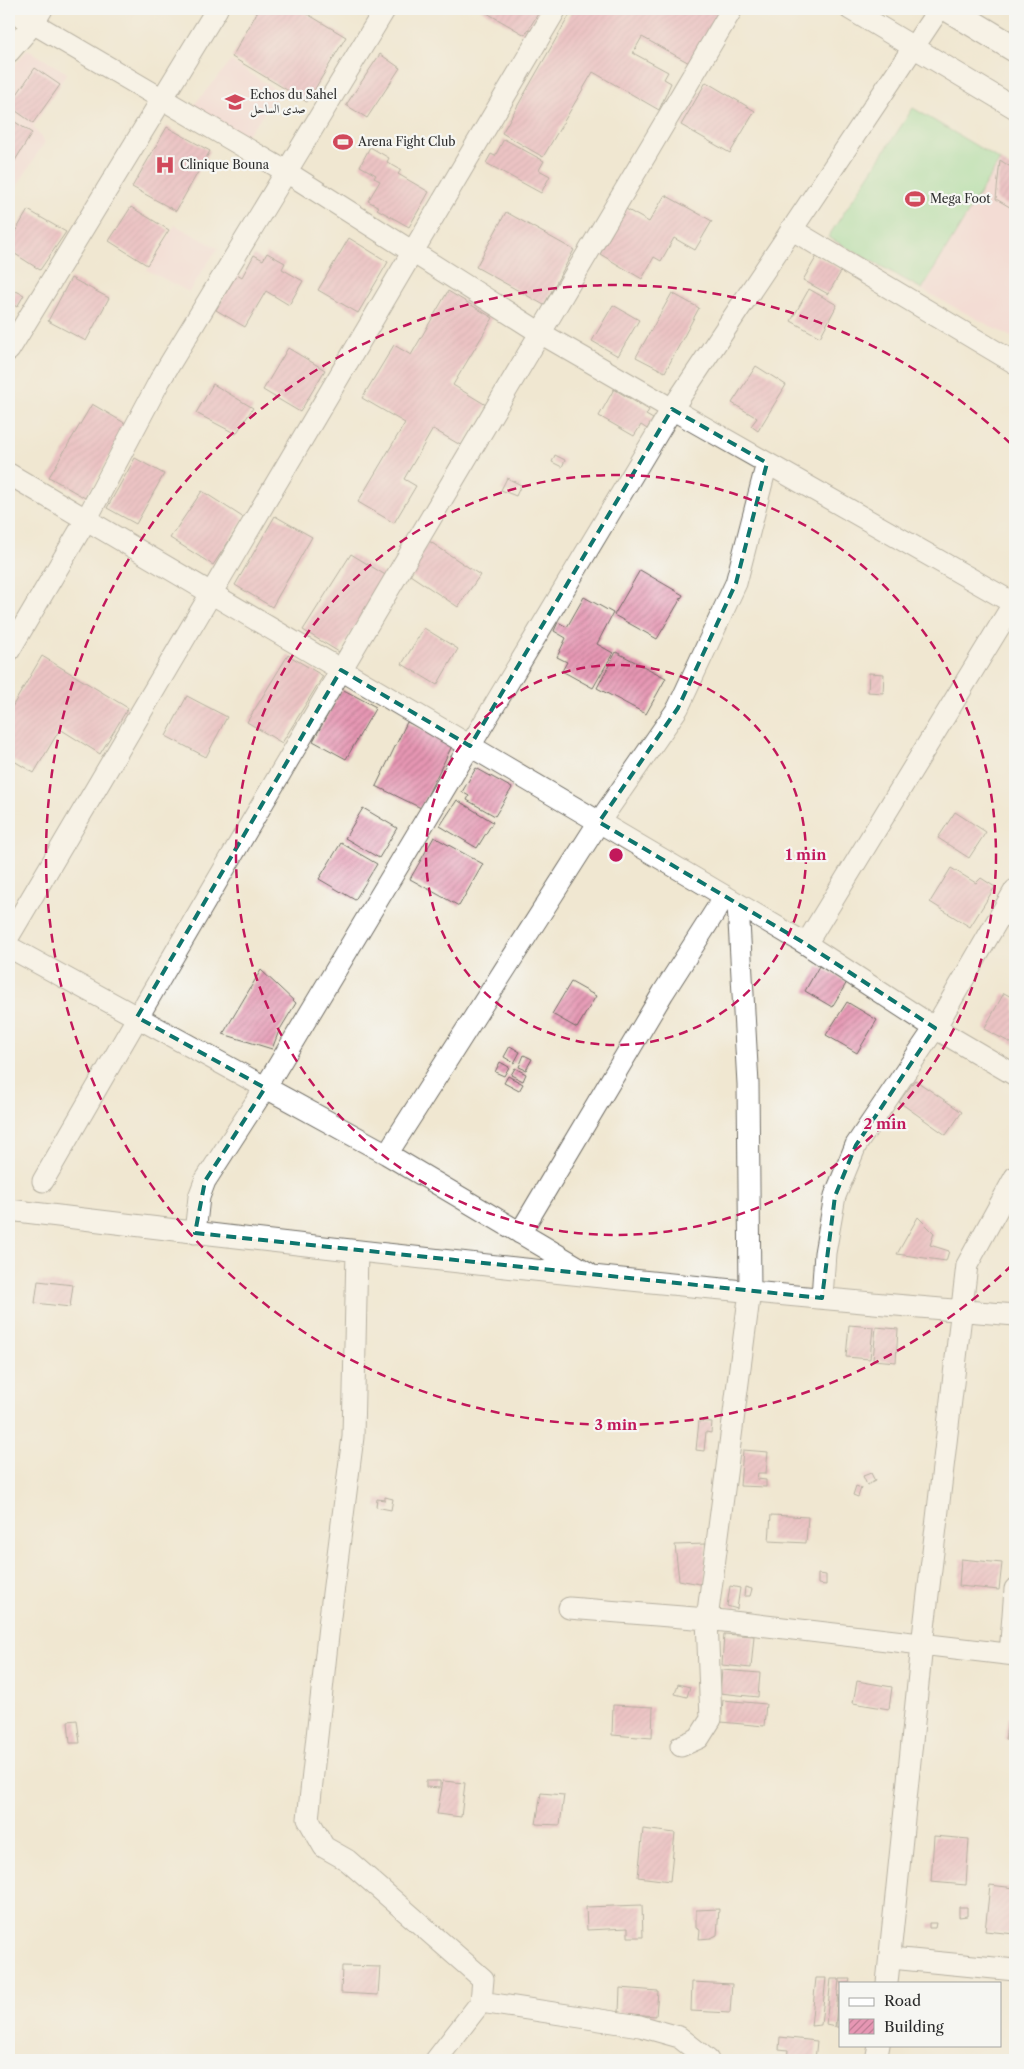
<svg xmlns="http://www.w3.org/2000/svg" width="1024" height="2069" font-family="'Libre Caslon Text',Amiri,serif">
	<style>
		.built { fill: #f6cfd7 }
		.grass { fill: #90dd9a; stroke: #5e8462 }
		.building { fill: url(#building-hatch) }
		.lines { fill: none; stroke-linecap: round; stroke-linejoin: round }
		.minor-casing { stroke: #706d65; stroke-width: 23 }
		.major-casing { stroke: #706d65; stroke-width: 28 }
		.minor { stroke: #fff; stroke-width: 21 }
		.major { stroke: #fff; stroke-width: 26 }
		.marked { fill: none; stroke: #0f766e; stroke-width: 4; stroke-dasharray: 10 6; stroke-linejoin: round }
		.ring { fill: none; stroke: #c2185b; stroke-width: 2.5; stroke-dasharray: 9 6 }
		.labels { text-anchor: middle; stroke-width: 4.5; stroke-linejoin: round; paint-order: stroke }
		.poi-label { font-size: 12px; fill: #2b2b2b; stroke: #f6f6f2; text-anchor: start }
		.centre { fill: #c2185b; stroke: #f6f6f2; stroke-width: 2.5 }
		.ring-label { font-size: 15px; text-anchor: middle; font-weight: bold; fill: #c2185b; stroke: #f6f6f2; stroke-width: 4.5; stroke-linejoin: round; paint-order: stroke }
	</style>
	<defs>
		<pattern id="building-hatch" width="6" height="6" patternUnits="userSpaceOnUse" patternTransform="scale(1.25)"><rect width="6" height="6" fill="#e696b3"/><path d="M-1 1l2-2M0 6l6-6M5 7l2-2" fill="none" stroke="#bb7b92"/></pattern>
	</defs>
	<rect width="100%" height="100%" fill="#f6f6f2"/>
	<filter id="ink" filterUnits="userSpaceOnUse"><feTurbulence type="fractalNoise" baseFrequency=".02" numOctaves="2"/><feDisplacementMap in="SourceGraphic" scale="10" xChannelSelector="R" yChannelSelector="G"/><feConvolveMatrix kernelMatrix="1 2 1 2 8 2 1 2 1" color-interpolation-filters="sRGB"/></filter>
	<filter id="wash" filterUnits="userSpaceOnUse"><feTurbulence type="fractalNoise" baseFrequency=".0096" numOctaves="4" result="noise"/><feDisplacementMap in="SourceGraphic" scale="20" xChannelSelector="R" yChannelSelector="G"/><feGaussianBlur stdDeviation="1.12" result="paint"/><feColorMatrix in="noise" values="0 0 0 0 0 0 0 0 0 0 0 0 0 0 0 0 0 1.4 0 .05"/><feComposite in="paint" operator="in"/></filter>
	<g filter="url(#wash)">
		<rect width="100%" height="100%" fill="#f0e7d1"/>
		<!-- built -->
		<path class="built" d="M27,49L67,73L33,127L45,142L14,191L9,188V73Z
			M231,61L281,93L239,144L189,111Z
			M913,108L1015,170V339L835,244Z
			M175,225L218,248L189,292L147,270Z"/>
		<!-- grass -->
		<path class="grass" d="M913,108L1000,160L922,289L828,237Z"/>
		<g id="blocks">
			<!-- building -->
			<path class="building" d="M259,9H299L346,37L307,102L232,57Z
				M480,9H541L525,35Z
				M573,9H724L693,65L642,37L633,53L668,72L664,79L671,83L659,110L593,72L543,157L502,133Z
				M380,54L400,68L367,118L346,105Z
				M35,68L60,85L33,123L9,106Z
				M706,82L755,111L730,153L681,125Z
				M9,118L32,133L11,167L9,166Z
				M167,127L210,151L176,211L132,187Z
				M504,139L544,161L539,170L550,176L541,193L486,163L491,154L495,156Z
				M370,147L389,158L387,162L401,170L398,174L429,192L409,227L377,209L379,207L368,201L380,181L374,178L376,175L360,166Z
				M1000,160L1015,170V210L996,199Z
				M665,195L712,221L695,250L674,238L661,261L654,257L642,279L600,254L626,209L649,222Z
				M131,207L169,230L147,265L109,241Z
				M28,210L66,232L40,270L9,250V242Z
				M506,212L574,250L544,305L476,267Z
				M349,238L388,262L358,313L318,290Z
				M267,253L285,263L282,269L303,281L289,305L266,291L245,327L216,310L237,274L242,277L254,255L263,260Z
				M817,256L842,270L828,294L803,280Z
				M71,278L109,298L86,341L48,321Z
				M809,289L837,305L820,337L791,321Z
				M16,291L24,295L17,307L9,302Z
				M448,291L493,318L453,385L486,405L462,446L433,429L404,479L416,486L394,523L358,502L405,423L362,398L394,345L411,355Z
				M672,293L699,308L665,372L636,357Z
				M613,305L639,320L618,356L592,341Z
				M288,348L325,370L300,412L263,390Z
				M756,366L786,385L758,431L751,426L757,418L732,403Z
				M213,384L253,408L236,434L196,413Z
				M614,389L649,410L646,415L653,419L647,429L641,425L634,436L599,416Z
				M92,404L128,425L85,498L49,477Z
				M555,455L565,460L562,467L552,462Z
				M135,458L164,474L136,524L107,508Z
				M507,478L521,485L516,496L501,490Z
				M202,491L244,518L213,565L170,538Z
				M275,516L312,537L272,607L235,585Z
				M429,541L480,575L458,607L407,573Z
				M351,554L387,576L339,652L303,630Z
				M640,570L683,595L657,639L614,615Z
				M584,597L613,613L597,644L613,653L593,688L562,671L567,662L557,657L566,638L554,631L558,622L567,627Z
				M424,628L458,649L437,685L402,664Z
				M616,652L666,678L646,714L597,688Z
				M288,655L323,676L282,743L247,722Z
				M42,656L128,708L100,754L60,729L34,773L9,758V712Z
				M869,673L884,674L883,693L868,692Z
				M342,689L376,707L346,759L313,741Z
				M187,696L227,717L206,757L166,736Z
				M407,722L453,744L421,808L376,786Z
				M476,768L512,788L495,816L467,800L469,796L462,792Z
				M457,800L493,822L477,848L440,826Z
				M363,808L397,828L379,858L345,838Z
				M955,812L986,832L969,858L938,838Z
				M434,837L483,864L459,906L410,879Z
				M341,843L377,864L355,900L319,879Z
				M951,868L976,883L981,878L995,887L970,927L930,902Z
				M819,966L847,982L832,1007L805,991Z
				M261,970L296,1003L279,1031L272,1049L223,1034Z
				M571,982L596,996L577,1028L552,1014Z
				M1004,993L1015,999V1045L984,1029Z
				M847,1002L877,1020L857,1053L826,1035Z
				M510,1046L520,1052L514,1063L504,1057Z
				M524,1055L532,1059L526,1070L519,1067Z
				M500,1062L509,1067L504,1076L495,1072Z
				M515,1068L526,1074L523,1081L511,1075Z
				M508,1076L523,1084L519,1091L504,1083Z
				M915,1080L962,1112L946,1135L899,1102Z
				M918,1217L934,1233L930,1245L949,1251L946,1261L897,1254Z
				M38,1281L73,1285L70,1307L35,1303Z
				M849,1325L873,1327L870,1359L846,1357Z
				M876,1327L898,1329L896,1362L873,1360Z
				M699,1421L712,1422L711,1433L706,1432L704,1451L696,1450Z
				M743,1450L768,1452L766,1473H758L757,1479L766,1480V1487L740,1486Z
				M871,1473L875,1481L867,1485L863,1476Z
				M856,1486L861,1488L858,1497L853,1495Z
				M385,1497L393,1499L391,1510L376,1507L377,1499L385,1500Z
				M771,1515L808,1517L806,1543L769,1541Z
				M706,1544L705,1585L679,1580L675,1545Z
				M961,1559L1002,1563L999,1590L959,1586Z
				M818,1574L826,1575V1585L818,1584Z
				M730,1586L740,1588L737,1609L727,1606Z
				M745,1587L752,1589L750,1596H744Z
				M724,1634L754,1636L751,1668L722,1665Z
				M722,1670L760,1673L758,1697L720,1693Z
				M857,1681L892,1687L889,1709L853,1703Z
				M678,1684L690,1687L687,1697L675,1694Z
				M723,1700L766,1704L764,1726L721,1722Z
				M613,1705L653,1707L652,1738L612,1735Z
				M1009,1716L1015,1717V1741L1005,1739Z
				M77,1720L80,1743H70L68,1721Z
				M426,1781H440V1788L426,1787Z
				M443,1781L465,1783L461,1817L437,1814Z
				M541,1793L564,1795L560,1825L536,1824Z
				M643,1829L675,1833L670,1881L638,1877Z
				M934,1836L969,1839L966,1885L931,1882Z
				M990,1885L1015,1888V1934L985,1931Z
				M642,1905L643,1937H628V1928L587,1930L586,1907Z
				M959,1907H967V1916L959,1917Z
				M719,1909L717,1935L711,1938L699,1939L700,1930L696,1928V1910Z
				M929,1923H936L935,1928H929Z
				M342,1966L380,1967L378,1995L341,1993Z
				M816,1978H826L821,2025L811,2026Z
				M831,1979H839L835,2027L826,2025Z
				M840,1979H850L849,1983H840Z
				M692,1982L732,1984L730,2013L691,2011Z
				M620,1988L658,1991L656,2016L619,2013Z
				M1012,1992L1015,1993V2017H1010Z
				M839,1995L840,2027H836Z
				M780,2037L817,2041L815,2060H787L788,2050L779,2049Z"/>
		</g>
	</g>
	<g filter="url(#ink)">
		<use href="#blocks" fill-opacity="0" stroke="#706d65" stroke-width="1"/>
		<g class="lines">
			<defs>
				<path id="minor" d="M9,9L285,171L542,334L672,409L265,1088L205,1181L199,1197L195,1233
					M850,9L1015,108
					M939,9L672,409L1015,604
					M9,52L33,24L42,9
					M791,229L1015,363
					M9,350L217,9
					M9,474L806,944L935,1028L1015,1075
					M9,651L86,520L160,380L385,9
					M9,936L556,9
					M806,944L1015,601
					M9,947L387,1154L588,1273
					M387,1154L599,822L678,708L736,583L767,463
					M43,1181C269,788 502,399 732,9
					M9,1210C344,1251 679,1288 1015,1315
					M520,1233L663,993L725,896
					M357,1251L353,1437L330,1617L308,1819L324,1847L347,1860L483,1979L481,2002L436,2060
					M822,1298L825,1253L835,1196L856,1145L935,1028L1015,890
					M569,1608L707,1619L1015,1655
					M1010,1654L1015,1589
					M681,1746L699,1738L711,1719L707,1619L750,1291L748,1084L738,904
					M891,1958L1015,1970
					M887,1983L922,1645L967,1265L1015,1177
					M481,2002L640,2026L679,2037L708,2060
					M876,2060L879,2045"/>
				<path id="major" d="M949,9L1015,49"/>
			</defs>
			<!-- minor casing -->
			<use href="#minor" class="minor-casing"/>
			<!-- major casing -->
			<use href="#major" class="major-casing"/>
			<!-- minor -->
			<use href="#minor" class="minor"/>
			<!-- major -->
			<use href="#major" class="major"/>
		</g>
	</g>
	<!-- marked area -->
	<path d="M0 0H1024V2069H0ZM672,409L767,463L736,583L678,708L599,822L806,944L935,1028L856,1145L835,1196L822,1298L195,1233L205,1181L265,1088L137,1017L341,670L470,746Z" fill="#f0e7d1" fill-opacity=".55" fill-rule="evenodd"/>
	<path class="marked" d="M672,409L767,463L736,583L678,708L599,822L806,944L935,1028L856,1145L835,1196L822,1298L195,1233L205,1181L265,1088L137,1017L341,670L470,746Z"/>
	<!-- distance rings -->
	<g class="ring">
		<circle cx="616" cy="855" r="190"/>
		<circle cx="616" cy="855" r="380"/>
		<path d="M1012 1265A570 570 0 1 1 1012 445"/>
	</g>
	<!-- icons -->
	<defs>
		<symbol id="school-bare" viewBox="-9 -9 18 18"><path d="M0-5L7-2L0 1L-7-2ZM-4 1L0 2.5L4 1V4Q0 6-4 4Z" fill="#d1495b" stroke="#f6f6f2" stroke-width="2.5" paint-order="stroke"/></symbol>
		<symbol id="stadium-bare" viewBox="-9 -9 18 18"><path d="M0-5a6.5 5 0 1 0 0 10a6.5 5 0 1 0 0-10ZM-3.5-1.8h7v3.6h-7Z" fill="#d1495b" stroke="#f6f6f2" stroke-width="2.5" paint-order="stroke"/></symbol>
		<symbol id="hospital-bare" viewBox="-9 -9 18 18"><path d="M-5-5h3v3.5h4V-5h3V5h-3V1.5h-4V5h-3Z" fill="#d1495b" stroke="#f6f6f2" stroke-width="2.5" paint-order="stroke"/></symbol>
	</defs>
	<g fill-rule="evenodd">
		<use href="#school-bare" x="221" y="88" width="28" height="28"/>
		<use href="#stadium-bare" x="329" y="128" width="28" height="28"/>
		<use href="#hospital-bare" x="151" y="151" width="28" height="28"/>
		<use href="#stadium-bare" x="901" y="185" width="28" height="28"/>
	</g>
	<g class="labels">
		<!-- poi labels -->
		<g class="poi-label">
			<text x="250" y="99">Echos du Sahel<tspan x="250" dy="14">صدى الساحل</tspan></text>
			<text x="358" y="146">Arena Fight Club</text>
			<text x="180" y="169">Clinique Bouna</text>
			<text x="930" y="203">Mega Foot</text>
		</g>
	</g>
	<circle cx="616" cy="855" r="8" class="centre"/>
	<g class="ring-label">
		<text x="806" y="860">1 min</text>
		<text x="885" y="1129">2 min</text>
		<text x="616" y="1430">3 min</text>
	</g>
	<!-- margin -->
	<rect width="1024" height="2069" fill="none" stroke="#f6f6f2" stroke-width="30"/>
	<!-- legend -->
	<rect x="839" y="1982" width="162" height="65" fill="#f6f6f2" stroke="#a5a5a2"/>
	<rect x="849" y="1998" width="25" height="8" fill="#ffffff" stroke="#a5a5a2"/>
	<text x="884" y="2006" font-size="15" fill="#2b2b2b">Road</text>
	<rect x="849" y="2019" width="25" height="15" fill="url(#building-hatch)" stroke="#a5a5a2"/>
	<text x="884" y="2032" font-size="15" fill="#2b2b2b">Building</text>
</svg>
